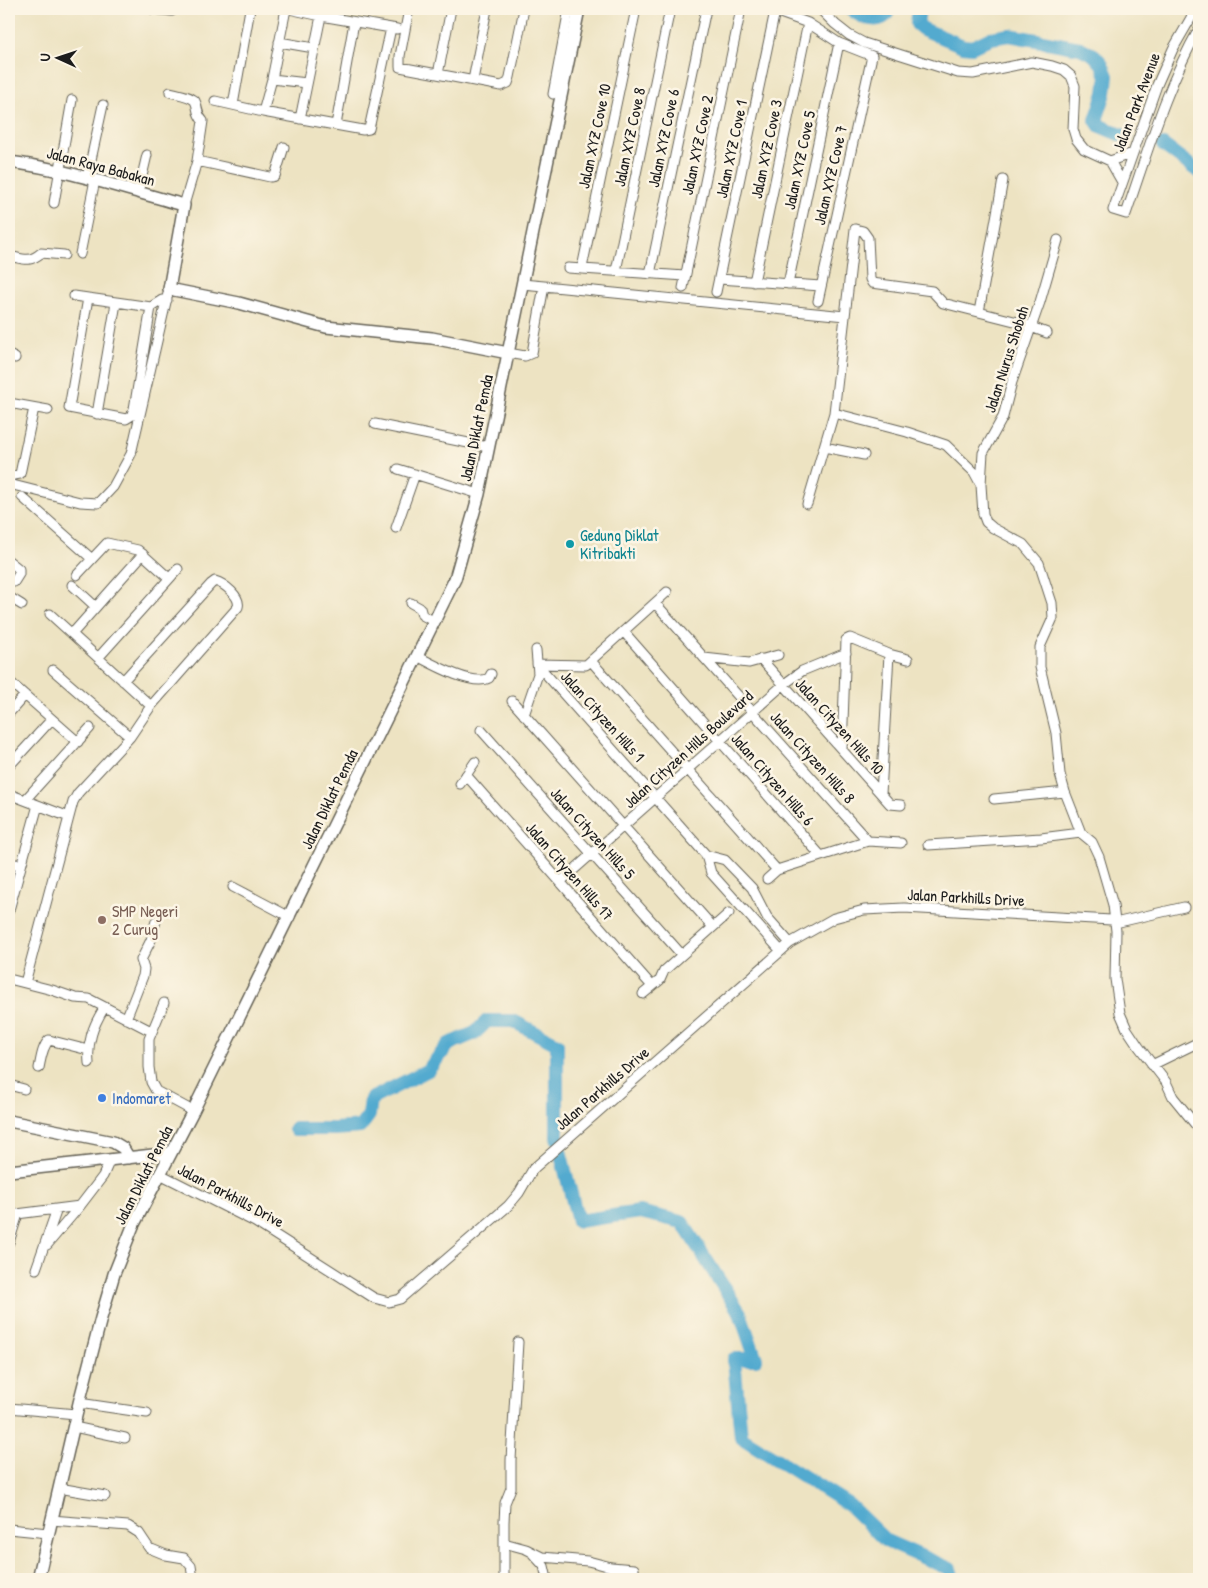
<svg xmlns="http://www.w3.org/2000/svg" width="1208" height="1588" font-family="'Patrick Hand',sans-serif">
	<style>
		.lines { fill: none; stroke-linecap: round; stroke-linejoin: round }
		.river { stroke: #52aacf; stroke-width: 14 }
		.minor-casing { stroke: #656256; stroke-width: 11 }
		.tertiary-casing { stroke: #656256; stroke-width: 14 }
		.minor { stroke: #fff; stroke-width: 9 }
		.tertiary { stroke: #fff; stroke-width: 11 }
		.culture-dot { fill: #0f9aa8; stroke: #fcf5e5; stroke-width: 2 }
		.education-dot { fill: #8d6e63; stroke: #fcf5e5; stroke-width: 2 }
		.shop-dot { fill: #3f7fe0; stroke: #fcf5e5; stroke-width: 2 }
		.labels { text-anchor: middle; stroke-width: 5; stroke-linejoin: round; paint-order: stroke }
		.street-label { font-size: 16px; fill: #1c1c1c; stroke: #fcf5e5 }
		.culture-label { font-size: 16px; fill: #0d838f; stroke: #fcf5e5; text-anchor: start }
		.education-label { font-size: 16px; fill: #785e54; stroke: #fcf5e5; text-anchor: start }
		.shop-label { font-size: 16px; fill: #366cbe; stroke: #fcf5e5; text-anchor: start }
	</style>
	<rect width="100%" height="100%" fill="#fcf5e5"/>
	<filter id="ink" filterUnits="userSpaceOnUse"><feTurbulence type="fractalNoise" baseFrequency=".02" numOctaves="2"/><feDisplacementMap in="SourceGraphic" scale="10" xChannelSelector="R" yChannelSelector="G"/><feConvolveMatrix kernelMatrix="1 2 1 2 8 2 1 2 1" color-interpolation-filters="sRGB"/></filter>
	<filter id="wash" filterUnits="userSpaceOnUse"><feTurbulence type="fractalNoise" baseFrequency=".0096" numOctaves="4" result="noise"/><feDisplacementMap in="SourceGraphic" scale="20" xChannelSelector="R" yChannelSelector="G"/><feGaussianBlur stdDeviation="1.12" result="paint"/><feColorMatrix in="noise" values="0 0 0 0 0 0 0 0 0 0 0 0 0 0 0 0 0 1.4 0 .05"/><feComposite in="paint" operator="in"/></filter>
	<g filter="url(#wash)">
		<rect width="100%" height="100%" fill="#ede3c2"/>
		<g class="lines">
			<!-- river -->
			<path class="river" d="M851,9C861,18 884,27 889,9
				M919,9L917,24L923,29L963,46L972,47L991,38L1009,35L1080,48L1094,55L1102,64L1107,76L1105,93L1096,120L1100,126L1126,137
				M1163,145L1199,172
				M295,1129H335L360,1127L369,1115L371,1099L428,1070L449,1044L475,1033L487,1021H513L557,1044V1138
				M560,1151L578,1221L640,1212L682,1222L740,1313L756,1359H734L741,1437L849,1505L886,1541L950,1569L953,1579"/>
		</g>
	</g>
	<g filter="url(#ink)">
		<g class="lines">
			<defs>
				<path id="minor" d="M152,9L172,11L175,9
					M289,9L321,16L397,29
					M409,9L400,56V67L501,86L508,83L510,77L524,9
					M769,9L808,23L839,43L872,56L818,301
					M820,9L835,24L849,35L864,43L958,73L973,74L1032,62L1052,66L1064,70L1071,76L1075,86L1073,129L1076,139L1084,149L1110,161L1122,182
					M1196,9L1173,49L1157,85L1113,210L1126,214C1148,151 1166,87 1199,29
					M279,42L314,48
					M438,74L451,9
					M272,79L307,83
					M473,80L487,9
					M170,92C177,94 191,96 195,101C199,108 195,112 203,121L197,161L184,205
					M553,94L569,9
					M215,101L263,112L363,130L369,129L391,28
					M233,105L250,9
					M263,112L272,79L286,9
					M300,119L321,16
					M336,125L354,22
					M197,161L270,177L275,176L284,147
					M1110,161L1133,153
					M87,178L103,105
					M138,193L147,155
					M54,203L72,100
					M80,254L95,180
					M9,256C24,259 29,263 41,253L64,255
					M568,268L685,276
					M582,268L636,9
					M616,271L670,9
					M650,274L706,9
					M719,279L821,286
					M754,282L808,23
					M522,284L544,286
					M788,284L839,43
					M683,288L741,9
					M716,292L775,11
					M74,296L151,307L162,300H167
					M88,298L69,408L126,419L131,416L134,409L151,307
					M979,312L1003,180
					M508,353L525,356L532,353L544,286L845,316
					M9,355L15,358
					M9,403L48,410
					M834,413L907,432L946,445L974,472L981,485L983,514L986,522L993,528L1023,544L1039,563L1052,603L1053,618L1040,647V667L1056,733L1060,774L1065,792L1081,833L1092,842L1099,857L1113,905L1116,931L1115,979L1120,1013L1127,1029L1139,1047L1166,1082L1173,1097L1199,1129
					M97,414L116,303
					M375,424L488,447
					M824,447L864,455
					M398,469L479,494
					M9,476L20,474L34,408
					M9,484L80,502L98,503L113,487L131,454L169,289
					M981,484L983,453L1003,417L1012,382L1040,302L1058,240
					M22,497L92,559
					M807,504L834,413L855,229L863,231L868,238L870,279L872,283L932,291L943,303L1018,322L1047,333
					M396,528L415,474
					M9,561L19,569V574L14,582
					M77,575L107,543L138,550L169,578
					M72,585L96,607
					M9,597L22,605
					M411,603L420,608L422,615L435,622
					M655,603L868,841
					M50,614L151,706
					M624,632L821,856
					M72,634L143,554
					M417,656C432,664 473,687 489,678L491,674
					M98,658L178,569
					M704,658L749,663L778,655
					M761,659L890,804L901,805
					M591,661L777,870
					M537,664L706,855L711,873L781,951
					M537,664L586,665L667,592
					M53,670L130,737
					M9,681L78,742
					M512,701L713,927
					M9,713L25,695
					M524,715L538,674L536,650
					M481,730L682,955
					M842,750L846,640L850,638L889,654L908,659
					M9,766L52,719
					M466,775L652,986
					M460,784L475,762
					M9,794L69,817
					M881,794L889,654
					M994,799L1065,792
					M25,800L90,728
					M928,845L1041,838L1081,833
					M706,855L725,860L752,888L767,917L790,943
					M9,863L21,865
					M767,879L777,870L868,841L901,843
					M560,882L783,685L802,671L846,653
					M233,887L290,917
					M9,910L38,805
					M1115,923L1184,907
					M9,979L52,990L75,998L89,999L151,1031
					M25,983L73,802L78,793L130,737L151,706L238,607C241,597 225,584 215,581L211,584L123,681
					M643,994L660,980L664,971L729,913
					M164,1003L149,1039V1067L151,1082L156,1091L193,1111
					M126,1019L143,976L144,969L141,960L151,940L156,921
					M89,1063C87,1042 93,1026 104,1008
					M1152,1065L1199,1042
					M39,1068C41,1059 42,1047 49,1040L88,1050
					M9,1085L24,1089
					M160,1174L255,1222L374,1298L389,1302L400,1299L508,1206L519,1193L533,1169L781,951L790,943L834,918L864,910L904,908L1111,920
					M9,1215L80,1206L103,1176L110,1160
					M9,1242L18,1214
					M47,1245L80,1206
					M36,1269L57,1209
					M79,1403L147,1413
					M9,1408L76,1414
					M74,1427L125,1438
					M59,1488L105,1496
					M51,1520L128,1526L139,1533L149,1548L166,1555L184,1558L191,1566L193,1579
					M9,1529L48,1533
					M504,1543L526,1549L542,1557L588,1561L611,1567L634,1569L635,1579
					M533,1554L544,1566L547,1579
					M504,1579V1522L505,1503L511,1488V1460L518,1342"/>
				<path id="tertiary" d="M9,162C68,169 127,190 184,205L169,289L239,303L326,327L432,338L508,353
					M9,1121L113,1142L123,1148L129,1158
					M9,1171L171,1153
					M38,1579L79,1403L101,1318L114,1274L133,1226L193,1111L455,579L479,494L579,9"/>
			</defs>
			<!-- minor casing -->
			<use href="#minor" class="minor-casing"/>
			<!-- tertiary casing -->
			<use href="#tertiary" class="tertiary-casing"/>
			<!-- minor -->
			<use href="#minor" class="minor"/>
			<!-- tertiary -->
			<use href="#tertiary" class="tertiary"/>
		</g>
	</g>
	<!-- markers -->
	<circle class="culture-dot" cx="570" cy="544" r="5"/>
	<circle class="education-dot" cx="102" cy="920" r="5"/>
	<circle class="shop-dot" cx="102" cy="1098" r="5"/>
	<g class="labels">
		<!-- street labels -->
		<g class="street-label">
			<text transform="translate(1136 102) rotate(-69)" y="6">Jalan Park Avenue</text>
			<text transform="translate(594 136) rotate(-78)" y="6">Jalan XYZ Cove 10</text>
			<text transform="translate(629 137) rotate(-78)" y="6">Jalan XYZ Cove 8</text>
			<text transform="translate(663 138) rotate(-78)" y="6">Jalan XYZ Cove 6</text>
			<text transform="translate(697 145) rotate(-78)" y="6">Jalan XYZ Cove 2</text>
			<text transform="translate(731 149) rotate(-78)" y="6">Jalan XYZ Cove 1</text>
			<text transform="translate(766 149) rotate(-78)" y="6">Jalan XYZ Cove 3</text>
			<text transform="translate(799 160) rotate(-78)" y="6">Jalan XYZ Cove 5</text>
			<text transform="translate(101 166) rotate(15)" y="6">Jalan Raya Babakan</text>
			<text transform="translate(830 175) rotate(-77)" y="6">Jalan XYZ Cove 7</text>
			<text transform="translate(1006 359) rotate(-72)" y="6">Jalan Nurus Shobah</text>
			<text transform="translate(476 428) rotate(-78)" y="6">Jalan Diklat Pemda</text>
			<text transform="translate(603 716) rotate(48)" y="6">Jalan Cityzen Hills 1</text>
			<text transform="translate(840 726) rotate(48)" y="6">Jalan Cityzen Hills 10</text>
			<text transform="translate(688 749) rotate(-42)" y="6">Jalan Cityzen Hills Boulevard</text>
			<text transform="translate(813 757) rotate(48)" y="6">Jalan Cityzen Hills 8</text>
			<text transform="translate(773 779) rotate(49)" y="6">Jalan Cityzen Hills 6</text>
			<text transform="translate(329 799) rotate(-64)" y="6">Jalan Diklat Pemda</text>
			<text transform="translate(593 833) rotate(48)" y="6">Jalan Cityzen Hills 5</text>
			<text transform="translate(570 871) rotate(49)" y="6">Jalan Cityzen Hills 17</text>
			<text transform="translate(966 897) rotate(3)" y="6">Jalan Parkhills Drive</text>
			<text transform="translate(602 1088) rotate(-41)" y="6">Jalan Parkhills Drive</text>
			<text transform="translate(143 1175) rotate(-63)" y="6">Jalan Diklat Pemda</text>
			<text transform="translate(231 1195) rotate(28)" y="6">Jalan Parkhills Drive</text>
		</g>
		<!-- culture labels -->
		<g class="culture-label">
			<text x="580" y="541">Gedung Diklat<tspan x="580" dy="18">Kitribakti</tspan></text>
		</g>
		<!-- education labels -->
		<g class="education-label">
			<text x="112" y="917">SMP Negeri<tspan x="112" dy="18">2 Curug</tspan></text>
		</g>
		<!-- shop labels -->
		<g class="shop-label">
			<text x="112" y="1104">Indomaret</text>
		</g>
	</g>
	<!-- margin -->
	<rect width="1208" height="1588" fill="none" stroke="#fcf5e5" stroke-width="30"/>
	<!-- north arrow -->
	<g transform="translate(58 58) rotate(273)" stroke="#fcf5e5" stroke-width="4" paint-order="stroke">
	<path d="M0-4L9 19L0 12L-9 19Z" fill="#1c1c1c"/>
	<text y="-8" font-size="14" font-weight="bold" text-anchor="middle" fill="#1c1c1c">U</text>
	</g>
</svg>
